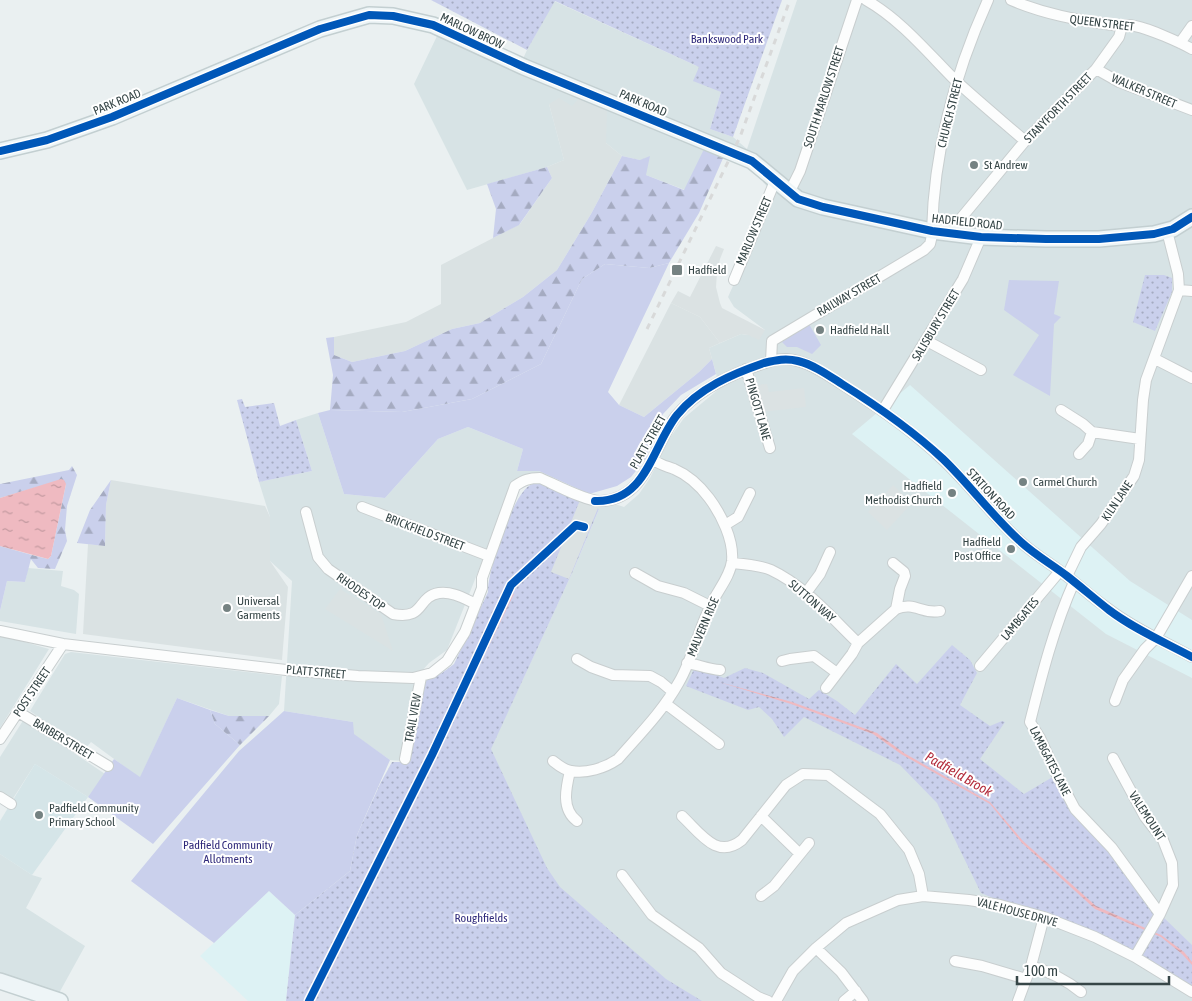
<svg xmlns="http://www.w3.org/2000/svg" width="1192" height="1001" font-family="'Asap Condensed',sans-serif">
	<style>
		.residential { fill: #d7e3e5 }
		.commercial { fill: #ddf2f4 }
		.industrial { fill: #dae2e3 }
		.education { fill: #d5e5e8 }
		.green { fill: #cad0ec }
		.forest { fill: url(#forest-firs) }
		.park { fill: url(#park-dots) }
		.parking { fill: #dbe2e3 }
		.water { fill: url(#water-ripples) }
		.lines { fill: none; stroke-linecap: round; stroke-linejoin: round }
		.street-casing { stroke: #c8cecf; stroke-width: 12 }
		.secondary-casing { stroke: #c3cfd1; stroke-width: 18 }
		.street { stroke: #fcfdfd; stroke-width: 10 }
		.secondary { stroke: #eef5f7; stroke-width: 15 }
		.rail { stroke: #d8d9d9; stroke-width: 3; stroke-dasharray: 6 6; stroke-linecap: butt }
		.cycleway-casing { stroke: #fff; stroke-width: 11 }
		.cycleway { stroke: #0057b8; stroke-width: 8 }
		.poi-dot { fill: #758282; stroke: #fff; stroke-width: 2 }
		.labels { text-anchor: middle; stroke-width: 4; stroke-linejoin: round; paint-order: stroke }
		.street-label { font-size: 12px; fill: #364647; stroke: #fff }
		.park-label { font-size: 12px; fill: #2f297a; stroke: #fff }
		.poi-label { font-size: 12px; fill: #364647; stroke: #fff; text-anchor: start }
		.water-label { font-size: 14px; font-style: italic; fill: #b42e3d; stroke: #fff }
	</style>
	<defs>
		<pattern id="forest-firs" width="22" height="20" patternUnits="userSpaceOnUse" patternTransform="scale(1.25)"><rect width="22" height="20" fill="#cad0ec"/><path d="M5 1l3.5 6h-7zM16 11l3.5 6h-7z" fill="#a5abc1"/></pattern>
		<pattern id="park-dots" width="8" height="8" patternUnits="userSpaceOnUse" patternTransform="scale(1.25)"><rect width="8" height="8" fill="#cad0ec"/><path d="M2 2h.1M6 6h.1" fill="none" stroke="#a5abc1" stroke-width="1.8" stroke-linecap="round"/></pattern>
		<pattern id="water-ripples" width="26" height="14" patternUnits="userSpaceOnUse" patternTransform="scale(1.25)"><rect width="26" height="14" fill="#efbac1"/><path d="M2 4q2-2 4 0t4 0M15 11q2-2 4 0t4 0" fill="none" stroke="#c2999f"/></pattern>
	</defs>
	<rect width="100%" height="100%" fill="#eaf0f1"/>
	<!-- residential -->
	<path class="residential" d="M797,0H1192V1001H697L666,981L555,892L547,871L490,750L573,571L599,509L539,483L514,481L447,650L429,663L421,672L403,761L390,760L353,734V722L284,711L292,581L270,561V517L259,482L312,471L296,420L318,413L344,494L385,498L438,439L468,427L523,449L517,471H539L594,497L624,507L639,494L650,478L669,439L684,418L720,388L709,348L741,334L748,335L765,330L734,307L728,297L774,195L755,172L705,148L685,190L646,175L640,160L622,156L606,143L572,106L549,104L564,160L547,167L467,190L414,84L438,34L517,72L527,50L554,1L699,67L721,92L710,129L733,137L747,149Z
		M28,568L63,571L61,586L74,590L79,594L76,634L0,621V611L7,581L25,582Z
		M0,635L49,649L0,728Z
		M71,652L282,676L279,704L269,716H229L177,698L140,778L91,742L85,749L30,711L65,654Z
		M24,719L105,774L88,797L35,764L12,800L0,793V757Z
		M0,854L32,875L42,878L26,908L85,946L58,995L0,975Z"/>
	<!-- commercial -->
	<path class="commercial" d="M910,385L1130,581L1192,620V678L1106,634L852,434Z
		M269,891L295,915L286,1001H248L200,956Z"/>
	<!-- industrial -->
	<path class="industrial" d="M580,97L607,111L606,143L622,156L591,214L557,270L523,297L480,323L452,329L405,351L352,362L334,355V337L406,322L441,304V265L520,224L552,178L547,167L564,160L549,104L559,98L572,106Z
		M671,303L700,317L720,343L709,348L712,359L699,372L644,417L619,405Z
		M111,480L265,506L270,517V561L288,587L282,660L83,634L88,544L105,546L106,505Z
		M340,589L381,614L393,651L325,609Z"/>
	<!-- education -->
	<path class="education" d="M35,764L88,797L32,875L0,854V821Z"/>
	<!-- green -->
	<path class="green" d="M669,263L608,392L619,405L644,417L699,372L712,359L716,374L681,395L663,414L654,431L647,457L631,477L617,486L589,494L539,471H517L523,449L468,427L438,439L385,498L344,494L318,413L330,410L402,412L472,399L541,364L582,279L605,264L649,268Z
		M1009,280L1059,281L1054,314L1061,317L1054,324L1050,396L1013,375L1039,335L1004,310Z
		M809,324L821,345L812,354L797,347H787L782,342Z
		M0,546L32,555L25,582L7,581L0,611Z
		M177,698L210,710L215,724L240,745L153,844L88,797L114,759L140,777Z
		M284,711L353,722L354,734L390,760L357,835L350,871L295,915L269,891L214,943L131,881L239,751Z"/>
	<!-- forest -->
	<path class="forest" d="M705,147L724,156L699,213L669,263L649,268L605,264L582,279L541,364L472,399L402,412L330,410L333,375L326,338L334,337V355L352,362L405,351L452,329L480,323L523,297L557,270L591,214L622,156L640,160L650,156L646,175L684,190Z
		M547,167L552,178L519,225L493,238L496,209L487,184Z
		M72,466L77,475L67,506L65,530L67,541L55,569L38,568L30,558L32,555L48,559L51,556L66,484L61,480L0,498V484L69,470Z
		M111,480L106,505L105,546L77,543L90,510Z
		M210,710L229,716H269L240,745L215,724Z"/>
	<!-- park -->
	<path class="park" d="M431,0H782L733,137L710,129L721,92L693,81L699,67L555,1L527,50Z
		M1145,275H1164L1172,278V292L1155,331L1133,322Z
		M242,399L245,407L274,403L280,426L296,420L312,471L259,482L237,400Z
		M539,482L599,509L573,571L491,749L547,868L560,887L666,979L702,1001H286L295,915L350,871L357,835L380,784L392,762H407L423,682L442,673L454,664L488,592C487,573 510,507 523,492C527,486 531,484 539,482Z
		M952,645L970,660L977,673L960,705L990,726L1002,721L1005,722L980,759L1024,794L1056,775L1074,809L1161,915L1192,945V992L1137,957L981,893L937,803L900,765L804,717L784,737L772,719L759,707L748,710L686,686L695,667L724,678L745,668L763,673L809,699L819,690L837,701L855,715L896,664L917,684Z"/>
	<!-- parking -->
	<path class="parking" d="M716,246L724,249L720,259L717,273L716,287L720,303L722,308L765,330L759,340L748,335L741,334L720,343L700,317L671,303L678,291L690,297Z
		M767,384L769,392L804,388L806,407L760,412L757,385Z
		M893,485L912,503L887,530L868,512Z
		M580,500L598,508L569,579L551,572Z"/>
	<!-- water -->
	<path class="water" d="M61,479L64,480L66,484L51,556L48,559L0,546V498Z
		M513,594H514L459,707L438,754L315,1001H312L428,770Z
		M704,681L719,682L792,702L877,733L904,753L990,802L1023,841L1096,906L1161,935L1184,952L1192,962V965L1182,954L1161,937L1095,909L1022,843L990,804L901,754L873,734L791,704L719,682Z"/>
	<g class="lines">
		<defs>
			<path id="street" d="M866,0C901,20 927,52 955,80C978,101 1002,121 1025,141
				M1011,0C1044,14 1077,20 1112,25C1120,26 1128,24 1135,26C1150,29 1179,42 1192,49
				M1180,43L1192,26
				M1096,69L1119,82L1192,110
				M789,193L800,171L857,0
				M932,231C934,150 955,73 988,0
				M956,234L957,228L962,217L1025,141L1096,69L1119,37L1122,26
				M734,280L775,181
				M1179,290L1192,291
				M927,341L981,370
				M1155,359L1192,378
				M771,361L772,341L924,250L930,244L933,231
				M746,369L770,448
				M883,410L963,279L981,237
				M1061,410L1083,424L1092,432L1140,439
				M1079,454L1088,444L1092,432
				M362,507L489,556
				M306,512L318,557L328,569L393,614C426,620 416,597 439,593C452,591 465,599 476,604
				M725,525L738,517L750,493
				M732,563C744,564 760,565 771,570C805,586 831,617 858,643
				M635,573L658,586L684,593L710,606
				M1067,576L1081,547L1101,524L1134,476L1139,460L1143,400L1146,380L1179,290L1178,274L1167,231
				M1074,582C1054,627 1042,674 1030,722L1040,738L1057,775L1075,809L1112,848L1160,914
				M806,593L820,574L830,552
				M896,609C915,601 922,615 940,611
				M0,631L63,644L286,670L358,676L413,678L432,673L447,661L465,632L482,588V578L515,486C524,480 529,478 540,478C554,484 587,502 601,501C647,499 654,445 676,416C693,395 723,378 748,369C760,365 775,358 787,359C808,361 826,374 843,385C878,407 912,430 942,459C970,485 993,517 1021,542C1035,555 1053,565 1068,577C1082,588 1095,600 1110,610C1135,629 1165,642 1192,657
				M577,659L591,667L613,675L650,676L661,682L673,692
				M782,661L790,659L814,656L837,673
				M687,663C699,665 708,669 720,670
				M980,666L1060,571
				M826,688L852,654L858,643L896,609L900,589L905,576L904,572L893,563
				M1115,701L1123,680L1145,649L1156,638L1192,576
				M666,704L719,744
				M18,712L108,766
				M0,739L63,644
				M1113,758L1145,817L1163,840L1172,863L1173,885L1160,914L1135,957
				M405,759L421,677
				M553,761C558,765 564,770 571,771C586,774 605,768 618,759C639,735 663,711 679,682C693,658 698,630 711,605C717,591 730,577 732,561C734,540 721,514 709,498C700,486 688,475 674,469C666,466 660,465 654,460
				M570,771C566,788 561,809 577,821
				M0,797L11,804
				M682,816C701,834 717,860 742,840L786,785L803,774L828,775L880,814L909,850L919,874L923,896
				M761,816L799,853
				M622,875L652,915L699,948L721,973L758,997L768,1001
				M761,896L774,886L809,843
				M816,948L841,972L863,1001
				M955,961L982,966L1026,979
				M1031,966C1051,972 1065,979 1081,992
				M776,1001L793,971L816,948L846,923L898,900L923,896L969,900L1000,905L1044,917L1095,937L1135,957L1192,992
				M844,1001L856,991
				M1018,1001L1031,966L1044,917"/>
			<path id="secondary" d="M0,151L47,140L112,117L320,29L369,15L393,16L433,25L524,67L752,161L798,199L823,207L932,231L981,237L1046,239H1099L1154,234L1173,229L1192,217
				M0,981L60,1001"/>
		</defs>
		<!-- street casing -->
		<use href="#street" class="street-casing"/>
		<!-- secondary casing -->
		<use href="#secondary" class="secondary-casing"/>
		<!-- street -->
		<use href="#street" class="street"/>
		<!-- secondary -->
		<use href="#secondary" class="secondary"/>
		<!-- rail -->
		<path class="rail" d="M647,329L740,137L790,0"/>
		<defs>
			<path id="cycleway" d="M0,151L47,140L112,117L320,29L369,15L393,16L433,25L524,67L752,161L798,199L823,207L932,231L981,237L1046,239H1099L1154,234L1173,229L1192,217
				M595,501C647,503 652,446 677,415C699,388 732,374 764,363C776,360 786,358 798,361C814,365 828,375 842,384C877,406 912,430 943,459C970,485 993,517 1021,542C1035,555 1053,565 1067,576C1081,587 1095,599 1109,610C1134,629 1164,642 1192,657
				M309,1001L432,755L511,585L576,525L584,527"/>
		</defs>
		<!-- cycleway casing -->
		<use href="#cycleway" class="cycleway-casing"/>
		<!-- cycleway -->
		<use href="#cycleway" class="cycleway"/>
	</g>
	<!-- markers -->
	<g class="poi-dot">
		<circle cx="974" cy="165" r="5"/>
		<rect x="671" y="264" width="12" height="12" rx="2.5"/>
		<circle cx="820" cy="330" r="5"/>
		<circle cx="1023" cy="482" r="5"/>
		<circle cx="952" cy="493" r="5"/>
		<circle cx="1011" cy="549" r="5"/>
		<circle cx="227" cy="608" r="5"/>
		<circle cx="39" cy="815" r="5"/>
	</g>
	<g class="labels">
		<!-- street labels -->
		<g class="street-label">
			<text transform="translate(1102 23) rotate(7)" y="4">QUEEN STREET</text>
			<text transform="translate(472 31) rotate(25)" y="4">MARLOW BROW</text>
			<text transform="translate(1144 91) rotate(23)" y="4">WALKER STREET</text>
			<text transform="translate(824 97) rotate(-72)" y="4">SOUTH MARLOW STREET</text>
			<text transform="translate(117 102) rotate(-22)" y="4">PARK ROAD</text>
			<text transform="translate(643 103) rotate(23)" y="4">PARK ROAD</text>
			<text transform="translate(1058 108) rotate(-46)" y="4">STANYFORTH STREET</text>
			<text transform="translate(950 113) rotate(-76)" y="4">CHURCH STREET</text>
			<text transform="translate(967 222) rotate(6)" y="4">HADFIELD ROAD</text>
			<text transform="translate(754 231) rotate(-67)" y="4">MARLOW STREET</text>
			<text transform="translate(849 295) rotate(-30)" y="4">RAILWAY STREET</text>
			<text transform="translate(936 325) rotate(-59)" y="4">SALISBURY STREET</text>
			<text transform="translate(758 409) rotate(74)" y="4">PINGOTT LANE</text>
			<text transform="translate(648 442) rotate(-60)" y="4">PLATT STREET</text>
			<text transform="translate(991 494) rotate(47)" y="4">STATION ROAD</text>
			<text transform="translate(1117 501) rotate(-56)" y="4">KILN LANE</text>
			<text transform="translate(425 532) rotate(21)" y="4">BRICKFIELD STREET</text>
			<text transform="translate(361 592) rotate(35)" y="4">RHODES TOP</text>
			<text transform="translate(812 601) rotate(41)" y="4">SUTTON WAY</text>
			<text transform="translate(1020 619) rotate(-50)" y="4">LAMBGATES</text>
			<text transform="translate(703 627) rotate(-67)" y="4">MALVERN RISE</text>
			<text transform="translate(316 672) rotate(5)" y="4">PLATT STREET</text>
			<text transform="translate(32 692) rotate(-56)" y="4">POST STREET</text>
			<text transform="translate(413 718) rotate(-80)" y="4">TRAIL VIEW</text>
			<text transform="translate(63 739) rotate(31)" y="4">BARBER STREET</text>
			<text transform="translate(1050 761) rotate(63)" y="4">LAMBGATES LANE</text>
			<text transform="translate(1147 816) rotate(57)" y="4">VALEMOUNT</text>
			<text transform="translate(1017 912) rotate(15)" y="4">VALE HOUSE DRIVE</text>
		</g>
		<!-- park labels -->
		<g class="park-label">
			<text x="727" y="43">Bankswood Park</text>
			<text x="228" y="849">Padfield Community<tspan x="228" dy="14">Allotments</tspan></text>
			<text x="481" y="922">Roughfields</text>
		</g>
		<!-- poi labels -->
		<g class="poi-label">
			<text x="984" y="169">St Andrew</text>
			<text x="688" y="274">Hadfield</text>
			<text x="830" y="334">Hadfield Hall</text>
			<text x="1033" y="486">Carmel Church</text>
			<text x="942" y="490" text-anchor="end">Hadfield<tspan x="942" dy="14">Methodist Church</tspan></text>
			<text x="1001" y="546" text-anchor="end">Hadfield<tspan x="1001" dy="14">Post Office</tspan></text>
			<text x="237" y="605">Universal<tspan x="237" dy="14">Garments</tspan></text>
			<text x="49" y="812">Padfield Community<tspan x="49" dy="14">Primary School</tspan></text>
		</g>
		<!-- water labels -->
		<g class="water-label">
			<text transform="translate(959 774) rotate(30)" y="5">Padfield Brook</text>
		</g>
	</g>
	<!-- scale -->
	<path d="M1017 976v8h152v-8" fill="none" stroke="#364647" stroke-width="2.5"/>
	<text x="1024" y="976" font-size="15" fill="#364647" stroke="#ffffff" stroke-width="4" paint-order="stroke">100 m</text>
</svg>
